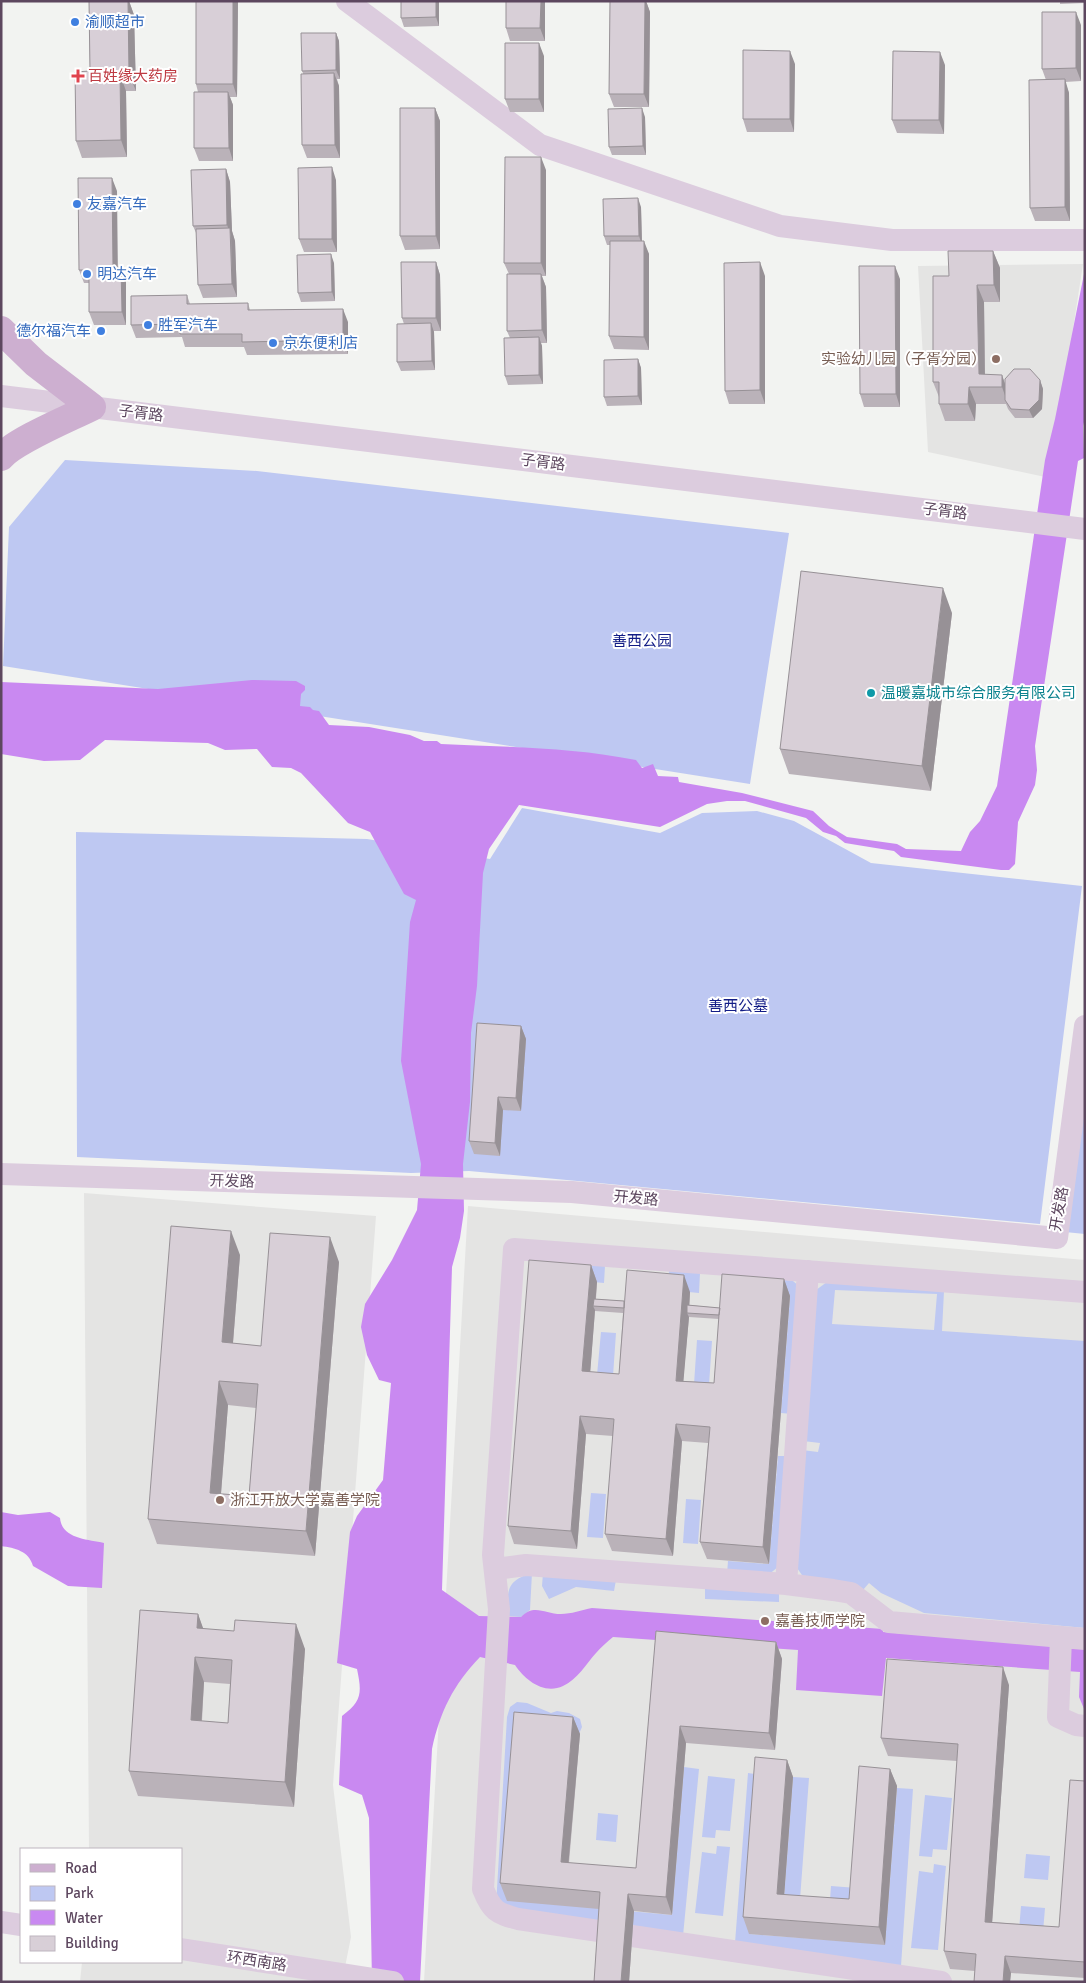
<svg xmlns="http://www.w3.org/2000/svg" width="1086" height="1983" font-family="Signika,'Noto Sans SC',sans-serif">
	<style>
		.education { fill: #e4e4e3 }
		.green { fill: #bec8f2; fill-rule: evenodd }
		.water { fill: #c989f1 }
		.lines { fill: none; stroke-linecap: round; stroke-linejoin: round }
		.minor { stroke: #dcccde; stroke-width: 22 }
		.major { stroke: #cdafd0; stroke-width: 28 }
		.wall { fill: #bab2b9; fill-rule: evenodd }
		.shaded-wall { fill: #979196 }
		.building { fill: #d8cfd7; stroke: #979196; fill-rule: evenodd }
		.shop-dot { fill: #3f7fe0; stroke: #fff; stroke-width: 2 }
		.health-dot { fill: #e0444e; stroke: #fff; stroke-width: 2 }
		.education-dot { fill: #8d6e63; stroke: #fff; stroke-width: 2 }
		.culture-dot { fill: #0f9aa8; stroke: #fff; stroke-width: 2 }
		.labels { text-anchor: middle; stroke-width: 4; stroke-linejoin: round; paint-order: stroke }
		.shop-label { font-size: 15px; fill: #366cbe; stroke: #fff; text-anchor: start }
		.health-label { font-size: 15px; fill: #be3a42; stroke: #fff; text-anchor: start }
		.education-label { font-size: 15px; fill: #785e54; stroke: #fff; text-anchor: start }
		.street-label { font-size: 15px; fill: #5d475f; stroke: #fff }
		.park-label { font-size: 15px; fill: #131d86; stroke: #fff }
		.culture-label { font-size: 15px; fill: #0d838f; stroke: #fff; text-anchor: start }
	</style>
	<rect width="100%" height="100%" fill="#f2f3f1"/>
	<!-- education -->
	<path class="education" d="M1083,264L1050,478L928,452L918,266Z
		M84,1193L376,1216L333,1785L351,1937L342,1982H80L82,1962H181V1849H89Z
		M468,1206L1085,1260V1982H424Z"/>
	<!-- green -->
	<path class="green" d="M65,460L257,471L789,533L750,784L3,666L9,527Z
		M522,808L660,833L702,813L757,811L794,821L871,863L1082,886L1040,1224L469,1171L411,1173L77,1157L76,832L367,839L490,859Z
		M1085,1097V1234L1065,1232Z
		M573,1263L605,1266L604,1283L572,1280Z
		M669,1271L700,1273L699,1293L668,1290Z
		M766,1277L793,1281L800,1287L792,1414L781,1413L790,1297Z
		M827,1282L944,1291L942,1331L1085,1341V1628L924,1613L881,1593L869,1583L863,1590L804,1578L795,1565L802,1450L818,1452L820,1443L803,1441L816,1290ZM835,1290L937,1294L934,1330L832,1324Z
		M601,1332L616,1333L613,1376L597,1375Z
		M697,1340L712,1341L709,1385L694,1384Z
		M778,1456H791L778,1567L768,1575H727L728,1561L769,1564Z
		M591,1493L606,1494L603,1538L587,1537Z
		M686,1499L701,1500L698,1544L683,1543Z
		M532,1573L530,1610L521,1617L507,1616C508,1591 505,1581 532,1573Z
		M543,1573L616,1580L614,1591L576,1587L549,1599L542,1586Z
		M705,1587L779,1591V1602L705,1599Z
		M517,1702L527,1703L551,1713L557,1711L569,1713L580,1719L582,1727L507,1900L672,1915L684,1767L699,1769L683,1936L496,1906L507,1717L510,1707Z
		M748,1773L761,1775L749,1934L885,1944L897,1788L913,1789L901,1966L735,1943Z
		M708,1776L735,1779L730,1831L716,1830L715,1838L702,1837Z
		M793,1777L809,1778L799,1913L783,1911Z
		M925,1795L952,1798L947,1850L933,1849L932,1857L919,1856Z
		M598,1813L618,1815L616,1842L596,1840Z
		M717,1846L730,1847L723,1916L695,1913L702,1852L716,1854Z
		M1026,1854L1050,1856L1048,1880L1024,1878Z
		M934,1864L946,1866L938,1950L911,1948L919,1871L933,1873Z
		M831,1886L857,1888L855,1917L829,1915Z
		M1021,1906L1045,1908L1043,1932L1019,1930Z"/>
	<!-- water -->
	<path class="water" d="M1085,269V418L1083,426L1084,458L1078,461L1035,746L1037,770L1035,785L1018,822L1015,864L1009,870H1001L901,857L894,851L845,843L836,836L823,832L806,818L745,801H727L707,804L660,827L519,805L489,849L483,873L477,986L471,1033L470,1102L463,1164L464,1211L460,1238L452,1267L442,1590L479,1616L521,1617C534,1603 545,1614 561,1614C571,1614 582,1610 592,1608L883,1629V1632L1085,1648V1711L1079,1697L1080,1672L886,1658L882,1696L796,1690L798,1650L613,1637C607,1642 601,1647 596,1653C586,1664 577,1680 563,1686C544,1695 525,1680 515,1665L480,1657C453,1685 440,1712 432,1749L420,1982H372L369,1818L362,1795L339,1785L342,1716C362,1701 362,1693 357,1669L337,1663L350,1532L357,1516L383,1480L391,1383L379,1380L367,1355L361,1327L365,1304L392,1260L417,1210L421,1164L401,1061L410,922L416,900L404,894L370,832L348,823L301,773L291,768L272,767L257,749L225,750L208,743L105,740L80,760L44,761L1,754V682L158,689L252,680L296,681L305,686V690L301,694L300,706L310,707L313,710L319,711L329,725L369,727L410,735L424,741H437L441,744C507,747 572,747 636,760L642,768L653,764L658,776L678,777L679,782L742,793L813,811L829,826L847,837L897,844L906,849L961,851L970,832L980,821L997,786L1045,460L1055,419Z
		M1,1512L18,1515L50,1512L60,1518C62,1539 87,1539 104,1543L102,1588L68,1586L33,1566C29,1551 15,1548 1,1546Z"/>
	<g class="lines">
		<!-- minor -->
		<path class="minor" d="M347,1L540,145L780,226L892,240H1085
			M1,396L1085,529
			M1,1174L572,1192L1057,1238L1085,1026
			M495,1569L526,1565L786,1584L833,1590L851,1593L889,1622L1085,1639
			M786,1584L808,1271
			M1061,1637L1058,1717L1076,1725L1085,1726
			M1,1922L21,1925
			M181,1949L393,1982
			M941,1982L518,1919C496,1913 492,1911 483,1889L499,1609L493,1555L514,1249L1085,1292"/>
		<!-- major -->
		<path class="major" d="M1,330L36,364L92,407C70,418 16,440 1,457"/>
	</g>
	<!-- wall -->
	<path class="wall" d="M89,1H129L134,15L136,91H126L127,157L82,158L76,141L90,71Z
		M238,1L237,97H230L233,105V161H199L194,148L198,92L196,84Z
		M401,1H439V26L404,27L401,18Z
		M506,1H545V41H510L506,28Z
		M610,1H646L650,12L649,107H614L609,94Z
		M1060,1H1085V3L1060,4Z
		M1081,25V81L1065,82L1069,93L1070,221H1035L1030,208L1046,80L1042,69Z
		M336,33L339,41L340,79H337L339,86L340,158H307L302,145L303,73L302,71Z
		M544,56V112H510L505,99Z
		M795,64L794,132H747L743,119Z
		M945,65L944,134L897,133L892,120Z
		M435,108L440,121V249L405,250L400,236Z
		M645,117L646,155H612L609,147Z
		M226,169L230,182L232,231L235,241L237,297L203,298L198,285L197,235L193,226Z
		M546,170V276H542L546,287L547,343H541L542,346L543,384L508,385L505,376L510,338L507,331L509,274L504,263Z
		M336,180L337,252H304L299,239Z
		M117,191V268L121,267L126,281V325H94L89,312V283H84L79,270Z
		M641,207L642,241L649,254V350L614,349L609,336L610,245H607L604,236Z
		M993,251L1000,268V302H984L985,375H1002L1005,384L1040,380L1043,389L1042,409L1033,418H1015L1008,409L1006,404H976L975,421H945L939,404V397L933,382L949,276Z
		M436,262L440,275L441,331H434L435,370L401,371L397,362L404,324L402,318Z
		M334,263L335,301L301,302L298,293Z
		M765,276V404H729L725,391Z
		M900,279V407H864L860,394Z
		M187,295L190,304L248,303L250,310L348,322V354L247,355L244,347H185L182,337L136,338L131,325Z
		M638,359L641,368L642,405L607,406L604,397Z
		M952,613L931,791L789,774L780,749Z
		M521,1026L526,1039L521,1111L503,1110L500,1156L474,1154L469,1141Z
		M240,1255L233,1343L261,1346L339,1262L315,1556L157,1544L148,1519ZM228,1405L256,1408L249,1496L221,1494Z
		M591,1265L597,1282L596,1299L624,1301L690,1292L689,1305L720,1308L784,1279L790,1296L769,1564L707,1559L700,1542L708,1443L682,1441L673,1556L612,1551L605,1534L613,1436L586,1434L577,1549L514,1544L508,1526ZM595,1311L623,1313L619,1374L590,1372ZM689,1317L719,1319L714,1383L683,1381Z
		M198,1614L203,1629L305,1649L294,1807L138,1796L129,1771ZM204,1682L230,1684L228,1723L202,1721Z
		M656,1631L776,1642L782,1659L775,1750L686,1743L672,1915L634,1911L629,1982H594L599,1909L507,1901L500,1883L573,1717L580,1734L569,1863L636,1868Z
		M1009,1685L992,1922L1059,1927L1085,1781V1978L1011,1973L1010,1982H974L975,1971L950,1969L944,1951L957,1761L888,1756L881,1738Z
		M787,1760L793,1777L784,1895L849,1899L890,1769L897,1786L885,1945L749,1934L743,1917Z"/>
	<!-- shaded-wall -->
	<path class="shaded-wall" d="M128,1H129L134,15L136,91L129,74Z
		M233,1H238L237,97L233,84Z
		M436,1H439V26L436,17Z
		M541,1H545V41L540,28Z
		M645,1H646L650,12L649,107L644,94Z
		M1076,12L1081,25V81L1076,68Z
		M336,33L339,41L340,79L336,70Z
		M539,43L544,56V112L539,99Z
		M790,51L795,64L794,132L790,119Z
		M940,52L945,65L944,134L939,120Z
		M334,73L339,86L340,158L335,145Z
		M120,74L126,91L127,157L121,140Z
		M1065,79L1069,93L1070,221L1065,207Z
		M228,92L233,105V161L229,148Z
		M435,108L440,121V249L436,236Z
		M642,108L645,117L646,155L643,146Z
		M541,157L546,170V276L541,263Z
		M332,167L336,180L337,252L332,239Z
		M226,169L230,182L232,231L235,241L237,297L232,284L231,235L227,225Z
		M112,178L117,191L118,281L113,268Z
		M638,198L641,207L642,245L639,236Z
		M644,241L649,254V350L644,337Z
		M993,251L1000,268V302L994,285Z
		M331,254L334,263L335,301L332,292Z
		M436,262L440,275L441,331L436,318Z
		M760,262L765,276V404L760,390Z
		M895,266L900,279V407L896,394Z
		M121,267L126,281V325L122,312Z
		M541,274L546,287L547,343L542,330Z
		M977,285L984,302L985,387L979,374Z
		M343,309L348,322V354L343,340Z
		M431,323L434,332L435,370L432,361Z
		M539,337L542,346L543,384L539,375Z
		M638,359L641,368L642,405L638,396Z
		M1002,375L1008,393V404L1002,387Z
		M1040,380L1043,389L1042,409L1033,418L1029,410Z
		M969,387L976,404L975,421L968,404Z
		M943,588L952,613L931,791L922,766Z
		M521,1026L526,1039L521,1111L516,1098Z
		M498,1097L503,1110L500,1156L495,1143Z
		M231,1231L240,1255L231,1367L222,1342Z
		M330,1237L339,1262L315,1556L306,1531Z
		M591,1265L597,1282L595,1306H593L595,1310L589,1388L582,1371Z
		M684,1275L690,1292L689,1313H687L689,1317L682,1398L676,1381Z
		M784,1279L790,1296L769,1564L763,1547Z
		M219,1381L228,1405L219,1518L210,1493Z
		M580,1416L586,1434L577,1549L571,1531Z
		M676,1424L682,1441L673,1556L666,1539Z
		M198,1614L207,1639L197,1628Z
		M296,1624L305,1649L294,1807L285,1782Z
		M776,1642L782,1659L775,1750L769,1733Z
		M195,1657L204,1682L200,1745L191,1720Z
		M1003,1667L1009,1685L991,1939L985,1922Z
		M573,1717L580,1734L567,1879L561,1862Z
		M680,1726L686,1743L672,1915L666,1897Z
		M787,1760L793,1777L783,1911L777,1894Z
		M890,1769L897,1786L885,1945L879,1927Z
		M628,1894L634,1911L629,1982H621Z
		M1005,1956L1011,1973L1010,1982H1003Z"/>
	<!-- building -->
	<path class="building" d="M89,1H128L129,74H120L121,140L76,141L75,72L90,71Z
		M196,1H233V84H196Z
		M401,1H436V17L401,18Z
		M506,1H541L540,28H506Z
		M610,1H645L644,94H609Z
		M1042,12H1076V68L1042,69Z
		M301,33H336V70L302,71Z
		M505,43H539V99H505Z
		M743,50L790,51V119H743Z
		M893,51L940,52L939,120H892Z
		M334,73L335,145H302L301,74Z
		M1065,79V207L1030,208L1029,80Z
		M194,92H228L229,148H194Z
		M400,108H435L436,236H400Z
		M642,108L643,146L609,147L608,109Z
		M505,157H541V263H504Z
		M332,167V239H299L298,168Z
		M226,169L227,225L193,226L191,170Z
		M78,178H112L113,268L121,267L122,312H89V270H79Z
		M638,198L639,236H604L603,199Z
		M230,228L232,284L198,285L196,229Z
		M610,241H644V337L609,336Z
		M948,251H993L994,285H977L979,374L1002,375V387H969L968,404H939V382H933V276H949Z
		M331,254L332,292L298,293L297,255Z
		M401,262H436V318H402Z
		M760,262V390L725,391L724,263Z
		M859,266H895L896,394H860Z
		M507,274H541L542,330L507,331Z
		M187,295V304L248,303V310L343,309V340L242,342V334H180V324L131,325V296Z
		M431,323L432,361L397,362V324Z
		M539,337V375L505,376L504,338Z
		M638,359V396L604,397V360Z
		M1014,369H1030L1040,380L1039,400L1029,410L1011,409L1005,400V379Z
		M801,571L943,588L922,766L780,749Z
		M477,1023L521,1026L516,1098L498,1097L495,1143L469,1141Z
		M171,1226L231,1231L222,1342L261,1346L270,1233L330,1237L306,1531L148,1519ZM219,1381L258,1384L249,1496L210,1493Z
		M529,1260L591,1265L582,1371L619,1374L627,1270L684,1275L676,1381L714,1383L722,1274L784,1279L763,1547L700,1542L710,1427L676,1424L666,1539L605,1534L614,1419L580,1416L571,1531L508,1526Z
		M594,1299L624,1301V1308L593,1306Z
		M687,1305L720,1308L719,1315L687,1313Z
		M140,1610L198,1614L197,1628L234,1631L235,1620L296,1624L285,1782L129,1771ZM195,1657L232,1660L228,1723L191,1720Z
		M656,1631L776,1642L769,1733L680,1726L666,1897L628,1894L621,1982H594L600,1892L500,1883L514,1712L573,1717L561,1862L636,1868Z
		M887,1659L1003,1667L985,1922L1059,1927L1070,1780L1085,1781V1962L1005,1956L1003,1982H974L976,1954L944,1951L958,1744L881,1738Z
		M755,1757L787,1760L777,1894L849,1899L859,1766L890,1769L879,1927L743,1917Z"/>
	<!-- markers -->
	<g class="shop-dot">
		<circle cx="75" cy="22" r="5"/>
		<circle cx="77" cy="204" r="5"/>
		<circle cx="87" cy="274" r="5"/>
		<circle cx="148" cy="325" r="5"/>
		<circle cx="101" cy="331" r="5"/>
		<circle cx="273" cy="343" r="5"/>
	</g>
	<path class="health-dot" d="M75.5 68.5h5v5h5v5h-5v5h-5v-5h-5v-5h5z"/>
	<g class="education-dot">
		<circle cx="996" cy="359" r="5"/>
		<circle cx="220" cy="1500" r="5"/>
		<circle cx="765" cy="1621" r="5"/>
	</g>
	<circle class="culture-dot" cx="871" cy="693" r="5"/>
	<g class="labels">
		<!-- shop labels -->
		<g class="shop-label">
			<text x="85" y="27">渝顺超市</text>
			<text x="87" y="209">友嘉汽车</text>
			<text x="97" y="279">明达汽车</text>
			<text x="158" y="330">胜军汽车</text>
			<text x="91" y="336" text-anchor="end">德尔福汽车</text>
			<text x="283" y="348">京东便利店</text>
		</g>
		<!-- health labels -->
		<g class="health-label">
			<text x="88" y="81">百姓缘大药房</text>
		</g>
		<!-- education labels -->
		<g class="education-label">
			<text x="986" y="364" text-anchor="end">实验幼儿园（子胥分园）</text>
			<text x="230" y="1505">浙江开放大学嘉善学院</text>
			<text x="775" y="1626">嘉善技师学院</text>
		</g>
		<!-- street labels -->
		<g class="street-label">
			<text transform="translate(141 413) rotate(7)" y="5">子胥路</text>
			<text transform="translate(543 462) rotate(7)" y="5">子胥路</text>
			<text transform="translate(945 511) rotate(7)" y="5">子胥路</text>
			<text transform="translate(232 1181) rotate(2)" y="5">开发路</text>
			<text transform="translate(636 1198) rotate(5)" y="5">开发路</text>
			<text transform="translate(1059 1209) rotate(-80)" y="5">开发路</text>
			<text transform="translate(257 1961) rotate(9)" y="5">环西南路</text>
		</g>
		<!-- park labels -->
		<g class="park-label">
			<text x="642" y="646">善西公园</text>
			<text x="738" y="1011">善西公墓</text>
		</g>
		<!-- culture labels -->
		<g class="culture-label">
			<text x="881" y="698">温暖嘉城市综合服务有限公司</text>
		</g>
	</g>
	<!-- border -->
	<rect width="1086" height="1983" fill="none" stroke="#5d475f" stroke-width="5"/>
	<!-- legend -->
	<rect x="20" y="1848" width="162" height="115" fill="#ffffff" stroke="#beb5bf"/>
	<rect x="30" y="1864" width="25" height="8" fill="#cdafd0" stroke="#beb5bf"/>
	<text x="65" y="1873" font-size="15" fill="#5d475f">Road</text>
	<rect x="30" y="1886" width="25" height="15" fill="#bec8f2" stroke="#beb5bf"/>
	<text x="65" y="1898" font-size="15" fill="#5d475f">Park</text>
	<rect x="30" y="1910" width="25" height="15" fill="#c989f1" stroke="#beb5bf"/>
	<text x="65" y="1923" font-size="15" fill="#5d475f">Water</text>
	<rect x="30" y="1936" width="25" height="15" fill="#d8cfd7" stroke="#beb5bf"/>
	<text x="65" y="1948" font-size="15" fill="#5d475f">Building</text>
</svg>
